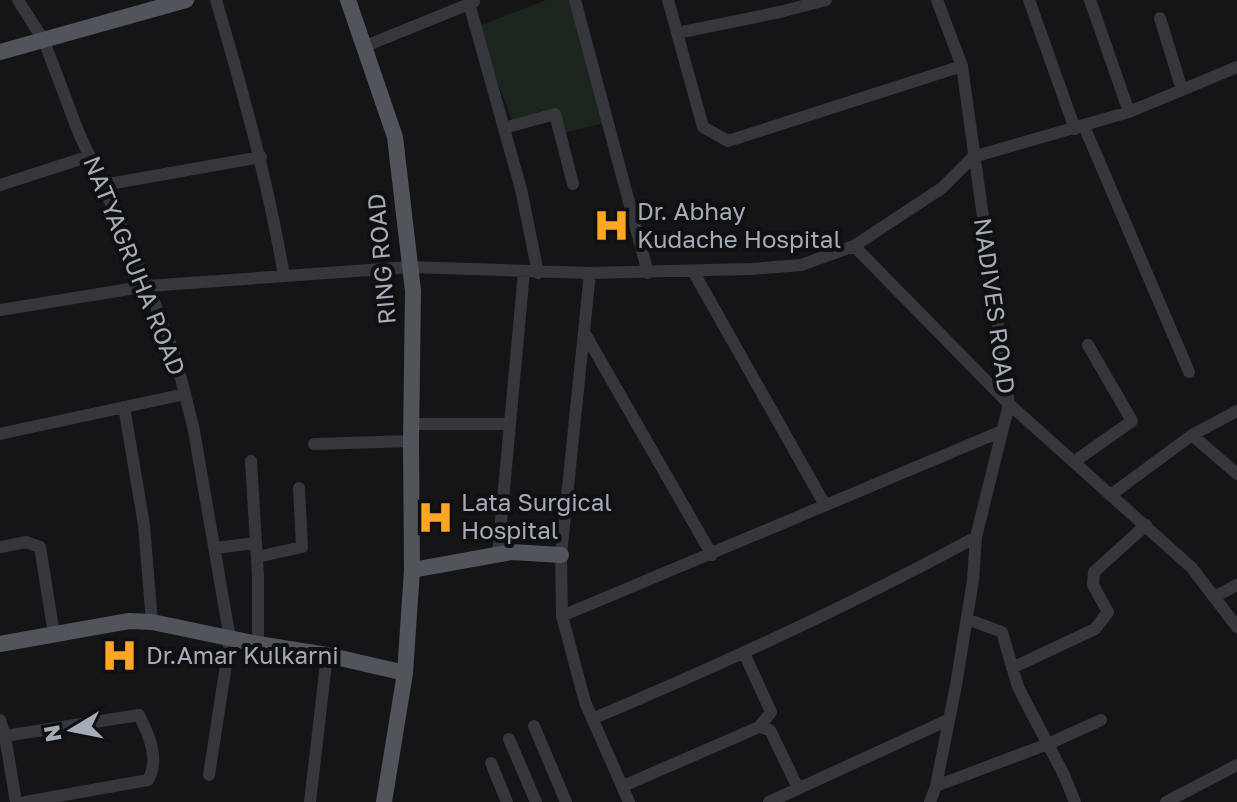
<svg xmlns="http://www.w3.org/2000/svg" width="1237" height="802" font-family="'Golos Text',sans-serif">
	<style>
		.green { fill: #1c251d }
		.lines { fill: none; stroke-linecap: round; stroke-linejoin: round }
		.minor { stroke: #35373c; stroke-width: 12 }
		.major { stroke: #51545b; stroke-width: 16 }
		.labels { text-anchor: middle; stroke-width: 8; stroke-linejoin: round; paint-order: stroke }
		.poi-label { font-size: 24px; fill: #a5acb8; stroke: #101012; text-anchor: start }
		.street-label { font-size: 24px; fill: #a5acb8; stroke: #101012 }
	</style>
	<rect width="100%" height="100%" fill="#151517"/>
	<!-- green -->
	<path class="green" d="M546,0H575L608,122L560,134L555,115L514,125L476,27Z"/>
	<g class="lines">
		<!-- minor -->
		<path class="minor" d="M18,0L44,41L78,131L148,286L174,353L185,394L194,431L230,639L209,775
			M216,0C243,92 268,182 284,276
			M468,0L521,189L538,273
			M575,0L648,273
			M668,0L703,127L728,141L962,66
			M1029,0L1075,129
			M1090,0L1129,112
			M1160,18L1182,90
			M677,33L780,12L826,0
			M363,47L474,2
			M1084,126L1189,372
			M504,128L555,114L573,184
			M0,185L90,156
			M103,185L261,157
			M854,246L1009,404L1192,568L1237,627
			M693,271L825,505
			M590,273L561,555L562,616L585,702L629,802
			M0,310L148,286L410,267L590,273L751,269L801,265L854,246L942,188L973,157L1129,112L1237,67
			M584,332L712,555
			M124,407L144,525L152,622
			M411,424H508
			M0,434L185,394
			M1192,435L1237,474
			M314,444L411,441
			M251,461L258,576V644
			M1075,461L1132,421L1088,345
			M1112,494L1192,435L1237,411
			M0,547L26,542L40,547L54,634
			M215,548L256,543
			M498,554L524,272
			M257,557L302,547L299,488
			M1214,597L1237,585
			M562,616L1002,431
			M967,619L1002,632L1018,687L1064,775L1075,802
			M744,653L771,712L759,727
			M1012,668L1095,629L1108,612L1093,585L1094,572L1146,525
			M592,719C723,664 851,605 976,537
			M0,720L5,736L16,802
			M534,726L566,802
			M5,736L139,715C149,735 160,759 148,780L25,802
			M509,739L536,802
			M491,763L507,802
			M623,786L759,727L770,730L798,788
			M936,786L1048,744L1101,720
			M310,802L327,655
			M769,802L948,720
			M930,802L936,786L956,685L973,580L976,537L1009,404L962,66L937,0
			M1166,802L1237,765"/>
		<!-- major -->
		<path class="major" d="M348,0L395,137L413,291L411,441L412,570L405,673L384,802
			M0,52L186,0
			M412,570L512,552L561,555
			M0,644L129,621L152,622L258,644L327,655L405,673"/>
	</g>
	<!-- icons -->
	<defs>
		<symbol id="hospital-bare" viewBox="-9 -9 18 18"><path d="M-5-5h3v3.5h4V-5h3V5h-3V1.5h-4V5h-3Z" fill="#ffa624" stroke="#101012" stroke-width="2.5" paint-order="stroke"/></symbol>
	</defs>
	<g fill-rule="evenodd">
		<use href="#hospital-bare" x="586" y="200" width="51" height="51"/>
		<use href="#hospital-bare" x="410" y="492" width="51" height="51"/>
		<use href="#hospital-bare" x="94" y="630" width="51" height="51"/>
	</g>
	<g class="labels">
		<!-- poi labels -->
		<g class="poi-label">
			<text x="637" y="220">Dr. Abhay<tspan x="637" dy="28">Kudache Hospital</tspan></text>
			<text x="461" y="511">Lata Surgical<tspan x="461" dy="28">Hospital</tspan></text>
			<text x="146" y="664">Dr.Amar Kulkarni</text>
		</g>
		<!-- street labels -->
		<g class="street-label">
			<text transform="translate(382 259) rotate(-95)" y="8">RING ROAD</text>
			<text transform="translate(134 266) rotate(68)" y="8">NATYAGRUHA ROAD</text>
			<text transform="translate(994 306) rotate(82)" y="8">NADIVES ROAD</text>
		</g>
	</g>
	<!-- north arrow -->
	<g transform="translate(72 730) rotate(260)" stroke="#101012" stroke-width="6" paint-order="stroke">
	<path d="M0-6L14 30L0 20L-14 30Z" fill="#a5acb8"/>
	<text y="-12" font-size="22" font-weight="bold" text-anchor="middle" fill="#a5acb8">N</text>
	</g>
</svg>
